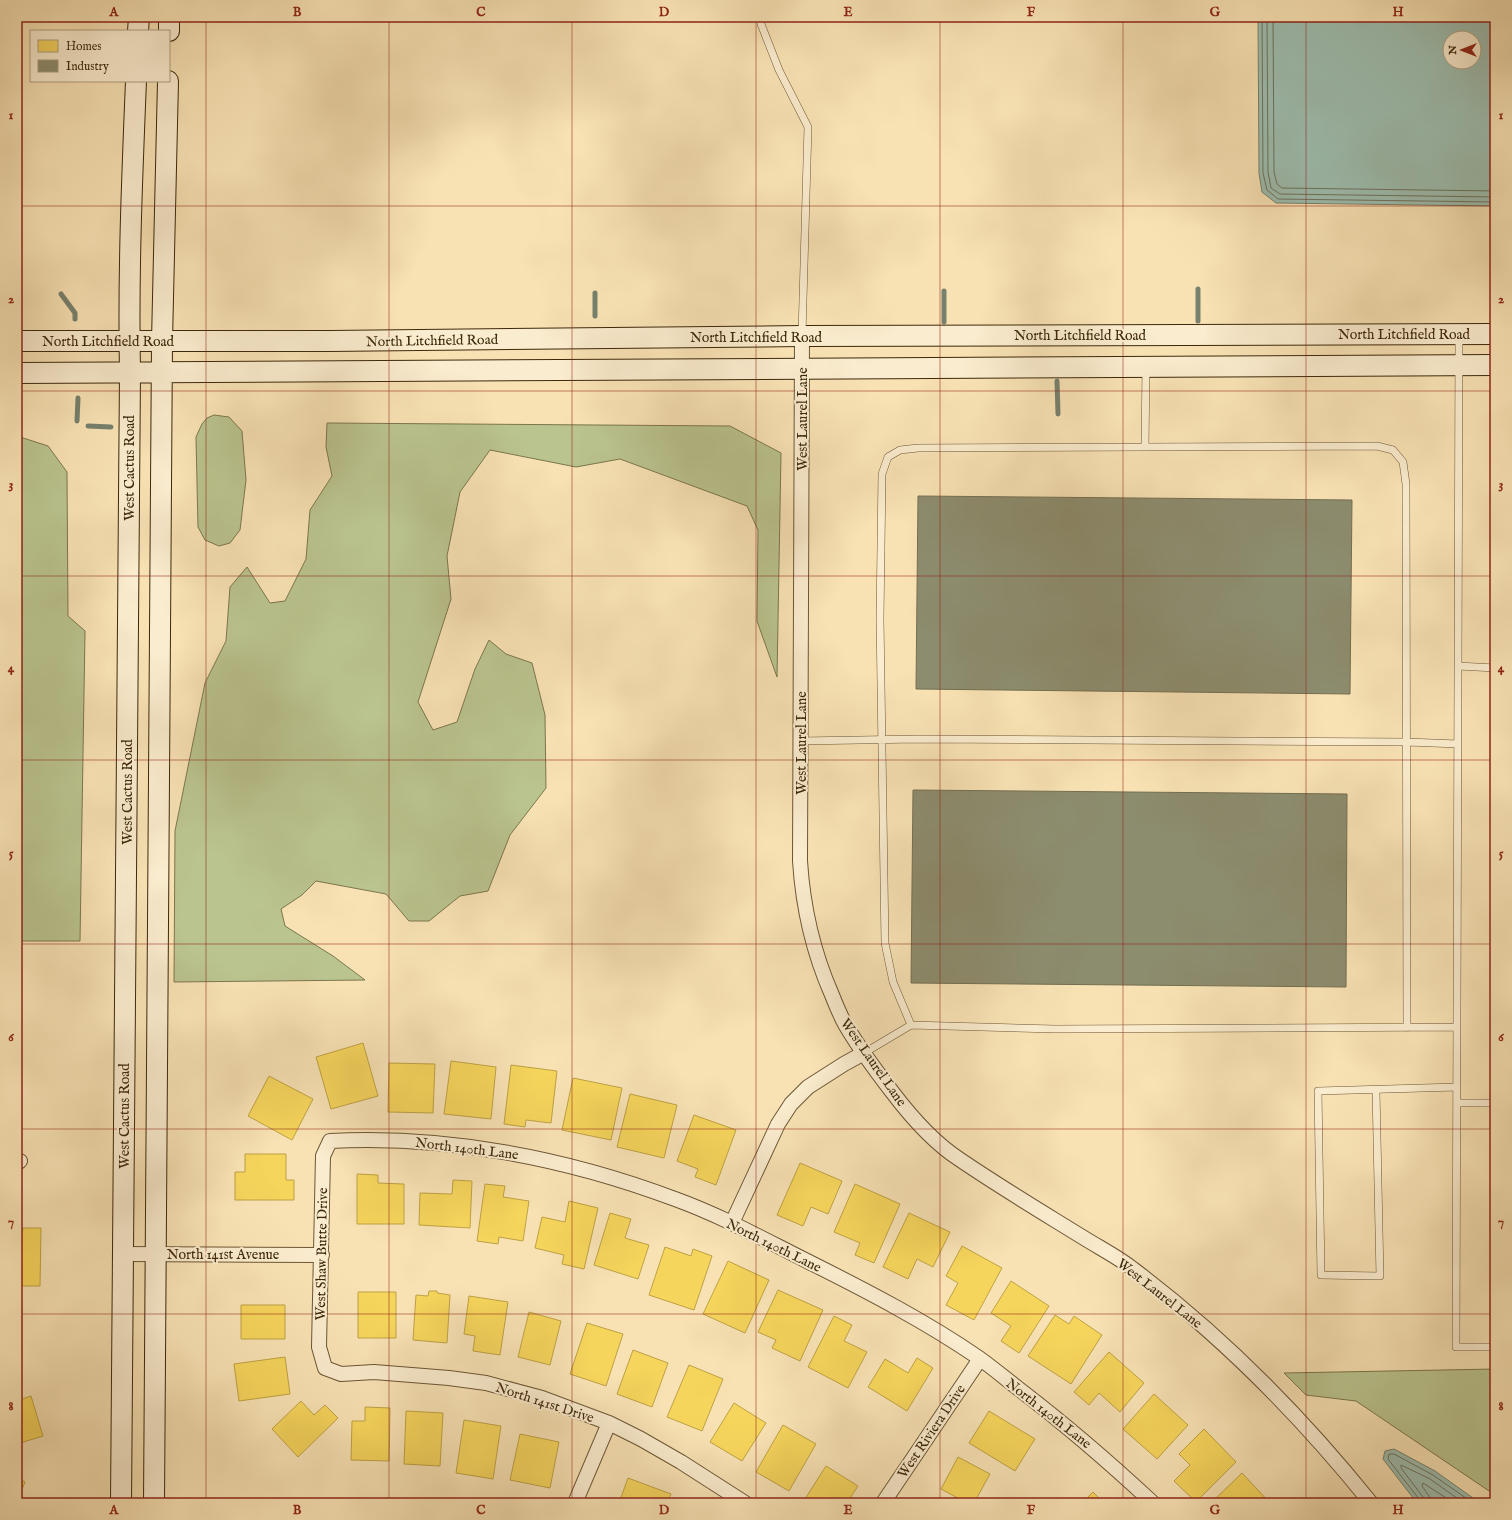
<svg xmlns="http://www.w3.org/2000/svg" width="1512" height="1520" font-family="'IM FELL English',serif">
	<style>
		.green { fill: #bac48f; stroke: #7c764d }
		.water { fill: #9dbdaf; stroke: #77816d; fill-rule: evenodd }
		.homes { fill: #f6d55c; stroke: #bea144 }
		.industry { fill: #8c8c6e; stroke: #746e50 }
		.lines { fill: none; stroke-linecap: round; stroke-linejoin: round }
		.shore { stroke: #6d725d; stroke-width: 1 }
		.stream { stroke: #77816d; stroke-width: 5 }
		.lane-casing { stroke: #6c5635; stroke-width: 8 }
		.street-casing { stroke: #6c5635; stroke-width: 16 }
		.secondary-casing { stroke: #3d280b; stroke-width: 22 }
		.lane { stroke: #faecce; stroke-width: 7 }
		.street { stroke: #faecce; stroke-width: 14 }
		.secondary { stroke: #faecce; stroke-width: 20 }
		.grid { fill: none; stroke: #8f2418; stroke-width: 1; stroke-opacity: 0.55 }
		.labels { text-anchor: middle; stroke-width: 4; stroke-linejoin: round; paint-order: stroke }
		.street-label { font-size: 14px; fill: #3d280b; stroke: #faecce }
		.neatline { fill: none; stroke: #8f2418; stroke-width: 1.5 }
		.grid-label { font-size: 13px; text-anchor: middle; font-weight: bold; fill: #8f2418 }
	</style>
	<rect width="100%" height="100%" fill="#f8e2b4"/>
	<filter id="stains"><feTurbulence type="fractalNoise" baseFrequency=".005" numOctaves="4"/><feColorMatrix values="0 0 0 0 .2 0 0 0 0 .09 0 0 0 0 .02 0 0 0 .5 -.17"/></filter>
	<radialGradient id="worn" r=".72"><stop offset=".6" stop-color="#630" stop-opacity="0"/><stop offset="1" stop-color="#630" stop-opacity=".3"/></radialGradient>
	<!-- green -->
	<path class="green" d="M214,415L229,417L242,431L246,480L240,530L230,543L219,546L205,540L198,527L196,437L202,424L207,418Z
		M327,423L730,426L781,453L777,677L757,621L758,530L747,506L620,459L576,467L490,450L460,492L447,556L451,599L418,702L433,730L457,722L475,669L489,640L506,654L532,663L545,715L546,788L510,835L488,891L460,896L429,921H409L386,894L316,881L302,895L281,909L285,926L333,956L365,980L174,982L175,831L205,683L226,641L230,587L247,567L270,603L285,601L306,559L310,510L332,476L326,447Z
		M17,436L48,446L67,472L68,616L85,631L80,941H17Z
		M1495,1369V1495L1356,1401L1306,1395L1284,1373Z"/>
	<!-- water -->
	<path class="water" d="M1258,17H1495V206L1276,203L1262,192L1259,173ZM1450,38H1474V62H1450Z
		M1394,1449L1435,1471L1480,1503H1417L1383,1459L1385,1451Z"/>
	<!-- homes -->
	<path class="homes" d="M363,1043L378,1096L331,1109L316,1057Z
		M451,1061L496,1067L491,1119L444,1114Z
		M389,1063L435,1064L433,1113L388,1112Z
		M511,1065L557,1071L551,1123L526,1120L525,1127L504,1124Z
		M269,1076L313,1099L292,1140L248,1116Z
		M573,1078L622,1088L611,1140L562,1130Z
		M630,1094L677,1105L664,1158L617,1147Z
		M694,1115L736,1130L716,1185L695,1177L698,1169L677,1161Z
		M245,1154H286V1180H294V1200H235V1172H245Z
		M800,1163L842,1181L828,1214L811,1207L803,1226L777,1215Z
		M357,1174L378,1175V1183L404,1184V1224H357Z
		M453,1180L472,1181L470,1228L419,1225L420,1193L452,1194Z
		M485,1184L505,1186L503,1197L529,1201L523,1241L499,1237L498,1244L477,1241Z
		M855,1184L900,1204L874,1263L855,1255L860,1243L834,1232Z
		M569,1201L598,1208L584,1269L562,1264L564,1255L535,1248L542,1217L565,1222Z
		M610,1213L631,1219L625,1238L649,1245L638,1279L594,1265Z
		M909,1213L950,1232L933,1267L917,1259L908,1279L883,1267Z
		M23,1228H41L40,1286H17V1233H22Z
		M962,1246L1002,1268L974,1320L946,1305L958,1283L946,1276Z
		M665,1247L691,1256L693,1249L712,1256L694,1310L649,1295Z
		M728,1261L769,1280L745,1333L703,1314Z
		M1011,1281L1049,1306L1019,1353L1001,1341L1011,1326L991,1313Z
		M778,1290L823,1310L800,1361L772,1348L776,1340L758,1332Z
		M429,1291H437V1293L450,1295L447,1343L413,1340L416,1295L428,1296Z
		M358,1292H396V1338H358Z
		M469,1296L508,1302L500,1355L473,1351L475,1336L464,1334Z
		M241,1305H285V1339H241Z
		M529,1312L561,1321L550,1365L518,1357Z
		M1055,1315L1069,1324L1074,1316L1102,1335L1071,1384L1028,1356Z
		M834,1316L852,1325L844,1341L867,1352L848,1388L808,1367Z
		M587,1323L623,1334L606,1386L570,1374Z
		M633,1350L668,1363L652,1407L617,1394Z
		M1109,1352L1144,1383L1120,1412L1099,1393L1089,1405L1074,1392Z
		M285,1357L290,1394L239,1401L234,1364Z
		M917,1358L933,1368L907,1411L868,1387L885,1359L908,1373Z
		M689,1365L723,1379L702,1431L667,1417Z
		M1154,1394L1188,1425L1157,1459L1123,1429Z
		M31,1396L43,1436L17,1444V1401Z
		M301,1401L314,1415L325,1405L338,1418L298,1457L272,1429Z
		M734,1403L766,1423L742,1461L710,1442Z
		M365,1407L390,1408L389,1461L351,1460L352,1421H365Z
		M406,1411L443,1413L440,1466L404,1464Z
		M989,1411L1035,1439L1015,1471L969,1443Z
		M464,1420L501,1426L493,1479L456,1473Z
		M783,1425L816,1444L789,1491L756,1472Z
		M1204,1429L1236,1462L1196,1502L1174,1481L1190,1465L1179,1454Z
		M520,1434L559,1442L550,1488L510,1480Z
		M958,1457L990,1474L974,1503H967L941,1489Z
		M826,1466L858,1486L847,1503H812L805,1499Z
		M1242,1473L1270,1503H1211Z
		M17,1478L25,1482L17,1501Z
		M628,1478L671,1494L667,1503H619Z
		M1093,1492L1104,1503H1082Z"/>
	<!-- industry -->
	<path class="industry" d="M918,496L1352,500L1350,694L916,689Z
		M913,790L1347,794L1346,987L911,983Z"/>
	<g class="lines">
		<!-- shore -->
		<path class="shore" d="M1262,17L1263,173L1267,190L1278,199L1495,202
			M1267,17L1268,172L1271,188L1280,194L1495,197
			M1273,17L1274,172L1277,184L1282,188L1495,191
			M1419,1503V1499L1388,1459L1389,1454H1394L1433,1475L1473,1503
			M1424,1503L1423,1497L1401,1468V1465L1430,1479L1464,1503
			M1430,1503L1429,1496L1422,1486L1423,1483L1454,1503"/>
		<!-- stream -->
		<path class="stream" d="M944,291V322
			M595,293V316
			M61,294L75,313V319
			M1198,321V289
			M1057,381L1058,414
			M77,421L78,398
			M88,426L111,427"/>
		<defs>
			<path id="lane" d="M760,17L761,24L779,70L808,127L802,334
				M1459,336L1456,1347H1495
				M1145,447L1146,367
				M1458,666L1495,668
				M801,741L918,739L1407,742L1458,744
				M911,1025L893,982L885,943L880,619L882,474L888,457L900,450L918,448L1377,446L1393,450L1403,462L1406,484L1407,1028
				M864,1053L911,1025L1055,1029L1457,1027
				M1376,1091L1380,1276L1321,1275L1318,1091L1457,1087
				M1457,1103H1495"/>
			<path id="street" d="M802,336L800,861C803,908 813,952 832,995C836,1005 840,1015 845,1024C859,1048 876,1071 893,1093C912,1118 933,1142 959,1159C1000,1187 1042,1212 1084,1238C1100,1248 1118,1257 1133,1269C1222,1336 1301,1416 1371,1503
				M17,1163L20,1161
				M732,1223L778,1124L791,1104L808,1087L844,1064L864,1053
				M123,1254L322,1255
				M575,1503L609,1423
				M745,1503L681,1462L641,1439L609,1423L542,1398L486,1383L449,1378L374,1372L341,1374L325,1368L319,1347L323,1156L330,1141C447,1135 566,1158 675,1199C722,1216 765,1240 809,1262C867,1291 925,1321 979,1358C993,1368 1006,1379 1019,1389C1066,1425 1110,1463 1153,1503
				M883,1503L980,1359"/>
			<path id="secondary" d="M138,31L139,17
				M169,31V17
				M17,341H330L802,336L1495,334
				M17,373L1495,365
				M121,1503L130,372C128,275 132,178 136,81
				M154,1503L162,341L168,81"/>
		</defs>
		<!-- lane casing -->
		<use href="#lane" class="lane-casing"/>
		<!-- street casing -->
		<use href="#street" class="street-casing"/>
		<!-- secondary casing -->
		<use href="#secondary" class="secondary-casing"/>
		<!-- lane -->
		<use href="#lane" class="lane"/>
		<!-- street -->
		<use href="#street" class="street"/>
		<!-- secondary -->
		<use href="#secondary" class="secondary"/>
	</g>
	<!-- grid -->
	<path class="grid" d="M206,17V1503M389,17V1503M572,17V1503M756,17V1503M940,17V1503M1123,17V1503M1306,17V1503M17,206H1495M17,391H1495M17,576H1495M17,760H1495M17,944H1495M17,1129H1495M17,1314H1495"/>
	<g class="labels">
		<!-- street labels -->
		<g class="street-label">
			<text x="1404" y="339">North Litchfield Road</text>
			<text x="1080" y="340">North Litchfield Road</text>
			<text x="756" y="342">North Litchfield Road</text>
			<text transform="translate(432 340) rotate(-1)" y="5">North Litchfield Road</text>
			<text x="108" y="346">North Litchfield Road</text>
			<text transform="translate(802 419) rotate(-90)" y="5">West Laurel Lane</text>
			<text transform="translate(129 468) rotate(-90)" y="5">West Cactus Road</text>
			<text transform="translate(801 743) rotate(-90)" y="5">West Laurel Lane</text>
			<text transform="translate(127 792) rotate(-90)" y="5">West Cactus Road</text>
			<text transform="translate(874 1062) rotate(55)" y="5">West Laurel Lane</text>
			<text transform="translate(124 1116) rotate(-90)" y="5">West Cactus Road</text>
			<text transform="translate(467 1148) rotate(7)" y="5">North 140th Lane</text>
			<text transform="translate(774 1245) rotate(26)" y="5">North 140th Lane</text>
			<text x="223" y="1259">North 141st Avenue</text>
			<text transform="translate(321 1254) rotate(-89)" y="5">West Shaw Butte Drive</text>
			<text transform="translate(1160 1293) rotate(38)" y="5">West Laurel Lane</text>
			<text transform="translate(545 1402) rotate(18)" y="5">North 141st Drive</text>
			<text transform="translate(1049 1413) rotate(38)" y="5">North 140th Lane</text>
			<text transform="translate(931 1431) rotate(-56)" y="5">West Riviera Drive</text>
		</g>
	</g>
	<!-- margin -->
	<rect width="1512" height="1520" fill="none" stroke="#f8e2b4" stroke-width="44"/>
	<!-- legend -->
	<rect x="30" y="30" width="140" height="52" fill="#faecce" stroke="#ae9e80"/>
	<rect x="38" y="40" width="20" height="12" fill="#f6d55c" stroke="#ae9e80"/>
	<text x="66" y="50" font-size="12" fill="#3d280b">Homes</text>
	<rect x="38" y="60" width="20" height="12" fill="#8c8c6e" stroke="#ae9e80"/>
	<text x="66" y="70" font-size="12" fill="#3d280b">Industry</text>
	<!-- north arrow -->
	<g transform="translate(1462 50) rotate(270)"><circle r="19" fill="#faecce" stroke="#ae9e80"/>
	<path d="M0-3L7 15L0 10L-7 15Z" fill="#8f2418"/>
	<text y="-6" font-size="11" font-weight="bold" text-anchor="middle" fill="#3d280b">N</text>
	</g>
	<rect x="22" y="22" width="1468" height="1476" class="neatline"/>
	<g class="grid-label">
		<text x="114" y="16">A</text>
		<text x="297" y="16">B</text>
		<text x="481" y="16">C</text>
		<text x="664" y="16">D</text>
		<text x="848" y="16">E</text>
		<text x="1031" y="16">F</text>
		<text x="1215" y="16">G</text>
		<text x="1398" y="16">H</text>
		<text x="11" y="119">1</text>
		<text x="1501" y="119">1</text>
		<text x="11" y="303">2</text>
		<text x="1501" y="303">2</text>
		<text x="11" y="488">3</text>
		<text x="1501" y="488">3</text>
		<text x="11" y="672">4</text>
		<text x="1501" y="672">4</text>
		<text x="11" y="857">5</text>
		<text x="1501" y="857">5</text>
		<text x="11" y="1041">6</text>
		<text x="1501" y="1041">6</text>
		<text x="11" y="1226">7</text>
		<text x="1501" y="1226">7</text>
		<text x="11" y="1410">8</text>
		<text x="1501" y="1410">8</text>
		<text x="114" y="1514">A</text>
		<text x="297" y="1514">B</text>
		<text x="481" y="1514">C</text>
		<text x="664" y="1514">D</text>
		<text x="848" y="1514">E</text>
		<text x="1031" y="1514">F</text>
		<text x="1215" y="1514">G</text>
		<text x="1398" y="1514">H</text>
	</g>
	<rect width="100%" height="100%" filter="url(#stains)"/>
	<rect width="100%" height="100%" fill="url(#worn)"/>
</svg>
